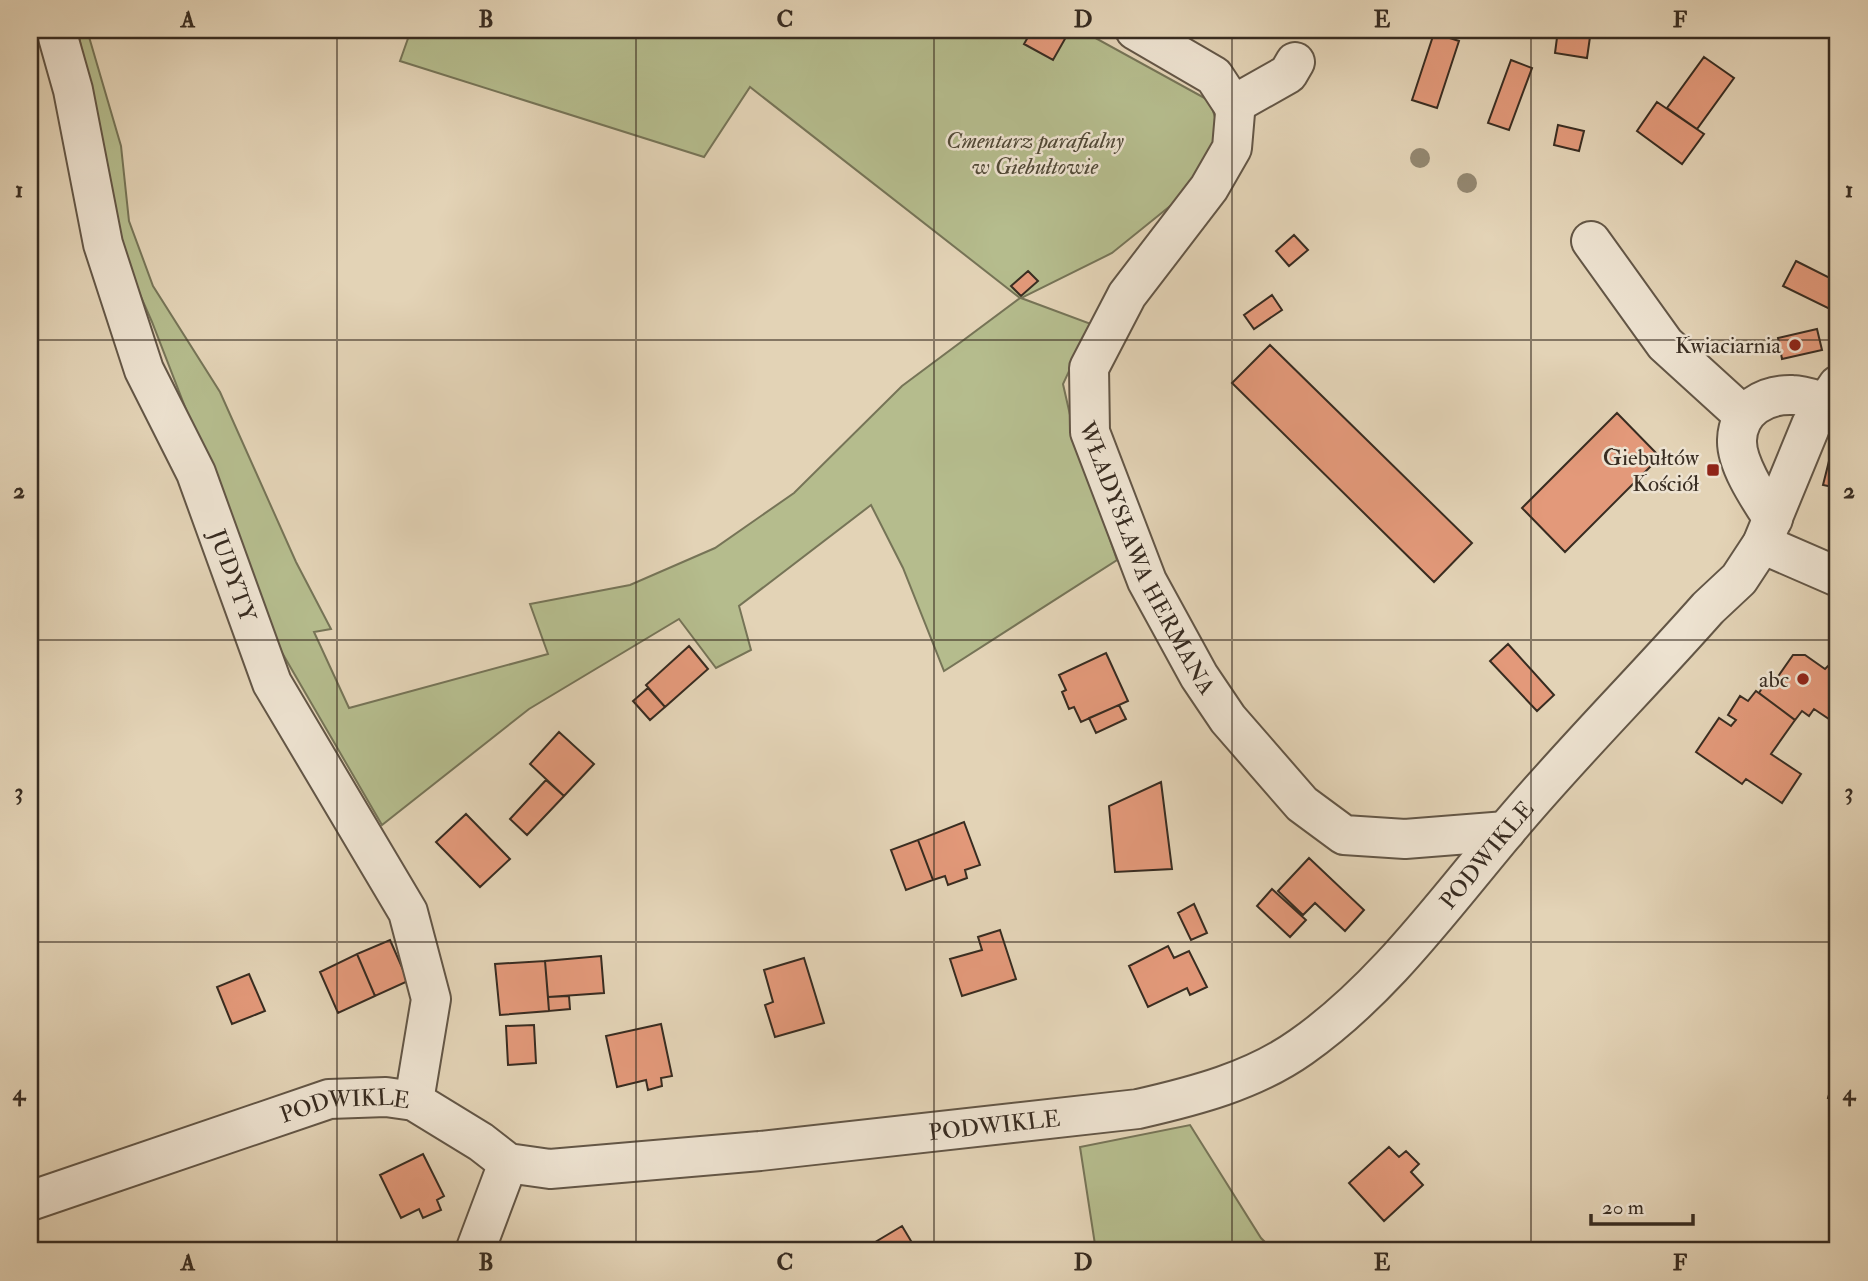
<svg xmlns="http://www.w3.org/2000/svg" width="1868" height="1281" font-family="'IM FELL Double Pica',serif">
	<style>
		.green { fill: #b5bc8d; stroke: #767457; stroke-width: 2 }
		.building { fill: #e3997a; stroke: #382c21; stroke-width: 2 }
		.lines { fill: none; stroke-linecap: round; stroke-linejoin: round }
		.minor-casing { stroke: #635646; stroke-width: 42 }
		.minor { stroke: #ede2d0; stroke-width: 38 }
		.tree { fill: #938770 }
		.grid { fill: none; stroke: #382c21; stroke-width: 2; stroke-opacity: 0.55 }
		.poi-dot { fill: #8f2418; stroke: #ede2d0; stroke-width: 2.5 }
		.labels { text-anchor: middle; stroke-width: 5; stroke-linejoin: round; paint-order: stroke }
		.park-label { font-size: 23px; font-style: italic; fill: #514937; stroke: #ede2d0 }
		.poi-label { font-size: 23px; fill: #382c21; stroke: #ede2d0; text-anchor: end }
		.street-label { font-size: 23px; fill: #382c21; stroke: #ede2d0 }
		.neatline { fill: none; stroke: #382c21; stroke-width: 2.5 }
		.grid-label { font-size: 23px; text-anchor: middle; font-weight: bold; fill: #382c21 }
	</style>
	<rect width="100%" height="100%" fill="#e3d3b6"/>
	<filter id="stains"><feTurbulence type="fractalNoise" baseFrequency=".00286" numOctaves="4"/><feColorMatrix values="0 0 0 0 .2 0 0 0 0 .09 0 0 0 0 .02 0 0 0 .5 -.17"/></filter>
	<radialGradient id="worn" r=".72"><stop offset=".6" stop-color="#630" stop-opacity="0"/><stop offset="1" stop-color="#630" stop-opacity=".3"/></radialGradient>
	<!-- green -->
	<path class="green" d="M78,30H87L121,146L129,221L153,286L220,392L296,562L331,629L314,632L349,708L548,654L530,604L630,585L715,548L794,493L902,386L1020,298L750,87L704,157L400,61L411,30H1081L1210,101L1221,137L1185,194L1112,253L1021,298L1091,324L1063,384L1075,437L1117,560L944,671L903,568L871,505L739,606L751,650L716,668L679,619L529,709L382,825L277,644L152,322L112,231Z
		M1190,1125L1261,1238L1274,1251H1096L1080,1147Z"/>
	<!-- building -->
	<path class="building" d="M1032,30H1070L1053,60L1024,44Z
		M1558,30H1591L1587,58L1555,53Z
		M1434,33L1459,41L1437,108L1412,100Z
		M1704,57L1734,78L1697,129L1667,108Z
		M1511,60L1532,68L1509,130L1488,123Z
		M1657,102L1704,134L1682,164L1637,131Z
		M1558,125L1584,131L1579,151L1554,145Z
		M1294,235L1308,250L1289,266L1276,251Z
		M1796,261L1838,282V308L1836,312L1783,286Z
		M1028,271L1038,281L1021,296L1011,286Z
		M1272,295L1282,310L1254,329L1244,315Z
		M1817,329L1822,350L1782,359L1778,338Z
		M1270,345L1472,543L1434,582L1232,383Z
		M1617,413L1660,457L1565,552L1522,508Z
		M1830,457L1838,459V488L1823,485Z
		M1508,644L1554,695L1537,711L1490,661Z
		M689,646L708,669L665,707L646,685Z
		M1106,653L1128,701L1081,722L1074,707L1069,709L1062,692L1066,690L1059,675Z
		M1793,655H1805L1825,669L1831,663L1838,669V712L1832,721L1814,709L1809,716L1802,711L1795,720L1759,693L1771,673L1777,678Z
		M648,688L665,707L650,720L633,701Z
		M1756,691L1795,720L1771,754L1801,774L1782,803L1746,779L1742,784L1696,752L1719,718L1731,726L1736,720L1728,715L1740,696L1748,701Z
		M1119,705L1126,719L1096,733L1089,718Z
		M559,732L594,764L564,796L530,764Z
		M546,780L564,796L527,835L510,819Z
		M1161,782L1172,869L1115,872L1109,806Z
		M466,814L510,859L480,887L436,842Z
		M964,822L980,865L965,870L967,878L948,885L945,876L933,880L918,840Z
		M918,840L933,880L906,890L891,850Z
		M1309,858L1364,910L1345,931L1315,903L1303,915L1278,891Z
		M1272,889L1306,920L1290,937L1257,906Z
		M1194,904L1207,933L1191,940L1178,913Z
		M1000,930L1016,979L962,996L950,959L982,950L978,937Z
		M390,940L408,981L375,996L357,954Z
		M1168,946L1174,958L1189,951L1207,987L1190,995L1187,988L1148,1007L1129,966Z
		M357,954L375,996L338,1013L320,972Z
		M601,956L604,993L548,997L545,961Z
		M804,958L824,1023L775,1037L765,1005L773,1002L764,970Z
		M545,961L549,1011L500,1015L495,964Z
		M249,974L265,1011L232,1024L217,987Z
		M569,996L570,1009L549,1011L548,997Z
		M661,1024L672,1076L661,1078L662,1086L648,1090L646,1080L617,1087L606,1036Z
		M534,1025L536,1063L508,1065L506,1026Z
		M1838,1063V1101L1828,1098Z
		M1389,1147L1399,1157L1406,1151L1419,1164L1411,1172L1423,1185L1384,1221L1349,1183Z
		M423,1154L444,1196L437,1200L441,1210L423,1218L419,1209L401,1218L380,1175Z
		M902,1226L917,1251H863L862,1250Z"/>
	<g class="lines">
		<defs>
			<g id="minor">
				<path id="s1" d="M56,30L73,90L103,244L144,370L196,473L272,683L408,912L431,999L414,1101"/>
				<path id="s2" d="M1135,30L1214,76L1233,105L1235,113L1232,148L1209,188L1127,295L1089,368L1090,432L1147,581L1199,676L1228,719L1302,804L1344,835L1405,839L1506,831"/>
				<path d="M1233,105L1288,74L1295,62"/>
				<path d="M1591,241L1665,344L1743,415"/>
				<path d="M1773,519C1760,499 1736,464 1737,440C1738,409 1765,394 1793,395C1804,395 1815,400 1825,403"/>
				<path d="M1762,544L1838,577"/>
				<path id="s3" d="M30,1201L329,1099L386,1097L414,1101L481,1142L508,1163L550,1169L760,1151L1138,1109C1195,1096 1253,1081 1301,1047C1381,991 1442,907 1505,832C1569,755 1641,684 1708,608L1739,579L1762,544L1811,425L1838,385"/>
				<path d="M475,1251L508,1163"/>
			</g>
		</defs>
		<!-- minor casing -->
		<use href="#minor" class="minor-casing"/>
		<!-- minor -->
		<use href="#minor" class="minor"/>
	</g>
	<!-- trees -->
	<g class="tree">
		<circle cx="1420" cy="158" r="10"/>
		<circle cx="1467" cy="183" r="10"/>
	</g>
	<!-- grid -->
	<path class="grid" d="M337,30V1251M636,30V1251M934,30V1251M1232,30V1251M1531,30V1251M30,340H1838M30,640H1838M30,942H1838"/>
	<!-- markers -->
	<g class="poi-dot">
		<circle cx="1795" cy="345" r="7"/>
		<rect x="1706" y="463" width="14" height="14" rx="3.5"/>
		<circle cx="1803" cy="679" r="7"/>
	</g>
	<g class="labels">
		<!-- park labels -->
		<g class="park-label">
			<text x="1035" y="148">Cmentarz parafialny<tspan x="1035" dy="26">w Giebułtowie</tspan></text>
		</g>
		<!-- poi labels -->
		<g class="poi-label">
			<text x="1781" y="353">Kwiaciarnia</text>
			<text x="1699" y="465">Giebułtów<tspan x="1699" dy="26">Kościół</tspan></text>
			<text x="1789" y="687">abc</text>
		</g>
		<!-- street labels -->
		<g class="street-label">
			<text dy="8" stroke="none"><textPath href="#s2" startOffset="635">WŁADYSŁAWA HERMANA</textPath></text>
			<text dy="8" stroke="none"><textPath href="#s1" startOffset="576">JUDYTY</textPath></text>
			<text dy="8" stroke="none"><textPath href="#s3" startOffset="1591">PODWIKLE</textPath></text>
			<text dy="8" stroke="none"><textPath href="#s3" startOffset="331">PODWIKLE</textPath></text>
			<text dy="8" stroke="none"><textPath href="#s3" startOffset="1003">PODWIKLE</textPath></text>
		</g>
	</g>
	<!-- margin -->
	<rect width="1868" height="1281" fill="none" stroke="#e3d3b6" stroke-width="77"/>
	<!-- scale -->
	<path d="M1591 1214v10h102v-10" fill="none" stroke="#382c21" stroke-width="3.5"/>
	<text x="1602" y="1214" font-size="21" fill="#382c21" stroke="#ede2d0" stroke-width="5" paint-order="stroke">20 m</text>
	<rect x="38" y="38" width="1791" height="1204" class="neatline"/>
	<g class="grid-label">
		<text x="188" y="27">A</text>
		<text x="486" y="27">B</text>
		<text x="785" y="27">C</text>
		<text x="1083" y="27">D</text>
		<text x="1382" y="27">E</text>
		<text x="1680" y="27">F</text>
		<text x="19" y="197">1</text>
		<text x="1849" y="197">1</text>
		<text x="19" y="498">2</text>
		<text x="1849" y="498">2</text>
		<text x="19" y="799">3</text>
		<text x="1849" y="799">3</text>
		<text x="19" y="1100">4</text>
		<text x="1849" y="1100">4</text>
		<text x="188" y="1270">A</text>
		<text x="486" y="1270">B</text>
		<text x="785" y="1270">C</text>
		<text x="1083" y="1270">D</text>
		<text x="1382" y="1270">E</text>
		<text x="1680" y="1270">F</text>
	</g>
	<rect width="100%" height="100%" filter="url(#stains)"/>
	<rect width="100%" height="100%" fill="url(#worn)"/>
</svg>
